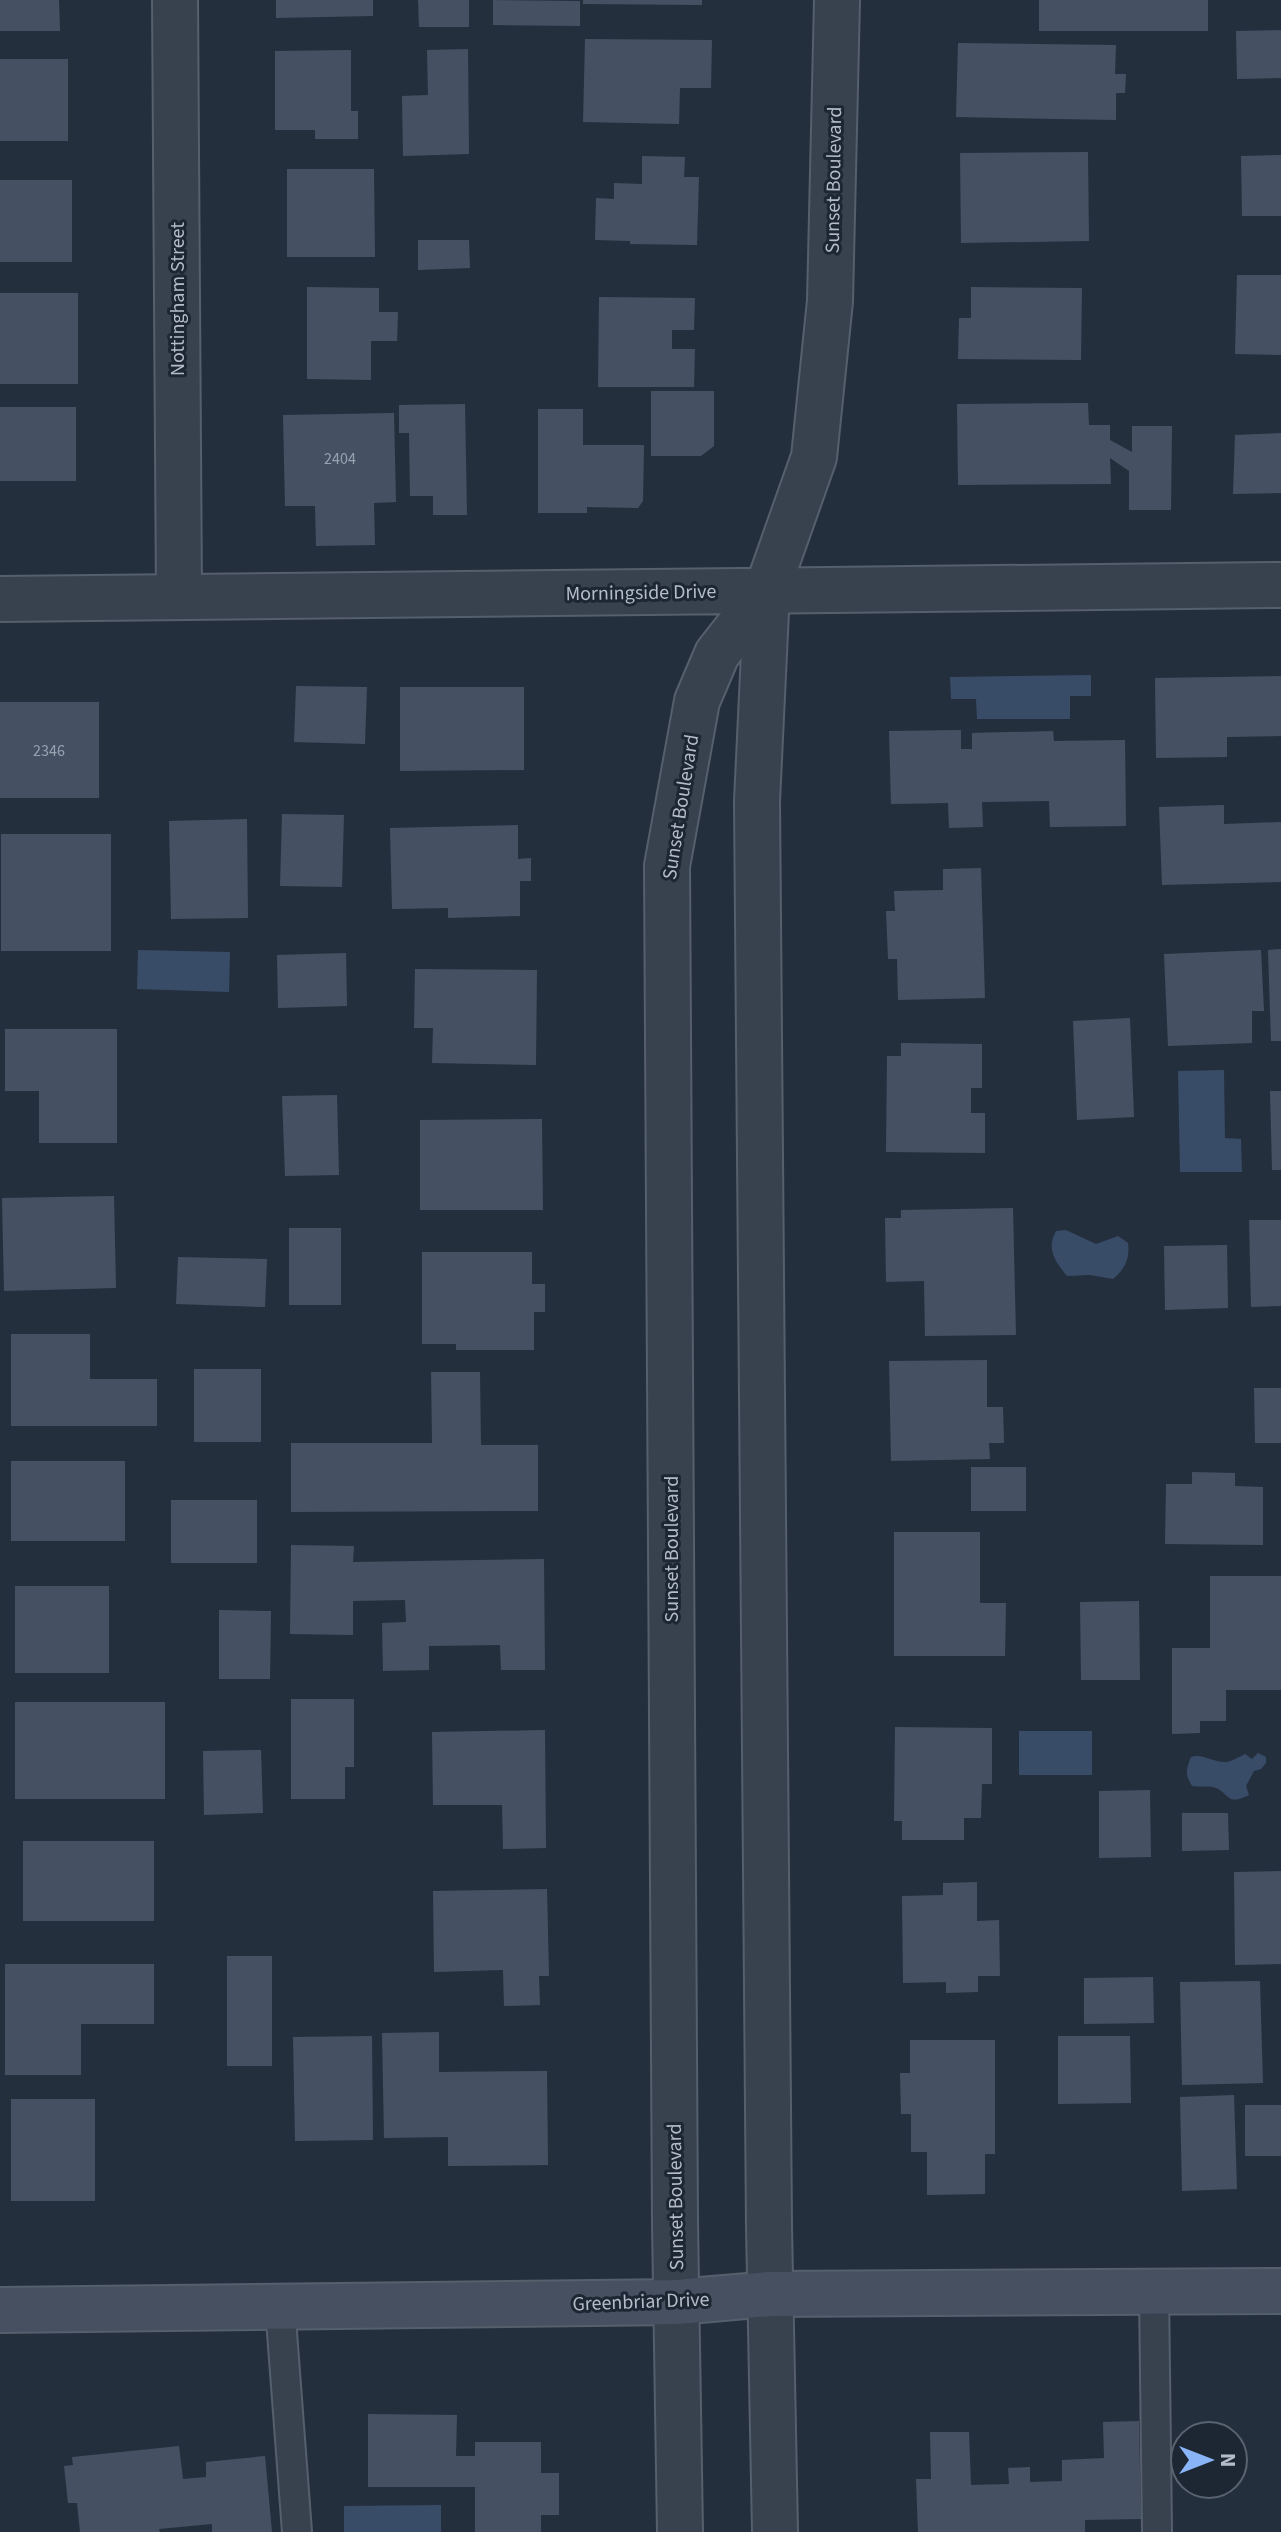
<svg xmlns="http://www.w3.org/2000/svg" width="1281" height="2532" font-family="'Source Sans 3',sans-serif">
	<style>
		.water { fill: #394c67 }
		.building { fill: #455162 }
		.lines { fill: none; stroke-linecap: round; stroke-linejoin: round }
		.service-casing { stroke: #565f6c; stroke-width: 32 }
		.minor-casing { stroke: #565f6c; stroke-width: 48 }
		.tertiary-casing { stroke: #565f6c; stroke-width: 48 }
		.secondary-casing { stroke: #565f6c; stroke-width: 48 }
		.service { stroke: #38414e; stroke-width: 28 }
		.minor { stroke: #38414e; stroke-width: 44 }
		.tertiary { stroke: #38414e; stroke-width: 44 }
		.secondary { stroke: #465061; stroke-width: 44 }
		.labels { text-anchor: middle; stroke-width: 6; stroke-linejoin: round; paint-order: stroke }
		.number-label { font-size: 16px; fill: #98a1af }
		.street-label { font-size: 20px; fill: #b4bcc9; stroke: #1d2633 }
	</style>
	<rect width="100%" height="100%" fill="#242f3e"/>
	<!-- water -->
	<path class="water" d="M1091,675V696H1070V719H977L976,699H951L950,677Z
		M138,950L230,952L229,992L137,989Z
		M1224,1070L1225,1138L1241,1139L1242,1172H1180L1178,1071Z
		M1066,1230L1096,1244L1118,1236L1128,1243C1130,1259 1125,1269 1113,1279L1090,1275L1067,1276C1055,1261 1046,1249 1056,1231Z
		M1019,1731H1092V1775H1019Z
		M1258,1753L1266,1757V1763L1261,1769L1254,1771L1246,1786L1249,1795C1225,1807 1230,1792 1213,1787C1207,1786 1199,1787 1192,1786C1185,1775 1186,1769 1191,1757C1203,1753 1213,1763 1226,1762C1233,1761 1239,1757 1245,1754L1252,1759Z
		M441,2505V2532H344V2506Z"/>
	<!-- building -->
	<path class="building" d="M0,0H59L60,31H0Z
		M276,0H373V16L276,18Z
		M418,0H469V27H419Z
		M493,0L580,1V26L493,25Z
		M583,0H702V5L583,4Z
		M1039,0H1208V31H1039Z
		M1281,30V78L1237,79L1236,31Z
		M585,39L712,40L711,88H680L679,124L583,122Z
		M958,43L1116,45L1115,74H1126L1125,93H1116V120L956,117Z
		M468,49L469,154L403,156L402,96L428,95L427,50Z
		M351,50V111H358V139H315V130H275V51Z
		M0,59H68V141H0Z
		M1088,152L1089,241L961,243L960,153Z
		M1281,155V216H1242L1241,156Z
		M642,156L685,157L684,177H699L697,245L630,244V241L595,240L596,198L614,199V183L642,184Z
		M287,169H374L375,257H287Z
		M0,180H72V262H0Z
		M418,240H469L470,268L418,270Z
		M1237,275H1281V355L1235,354Z
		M307,287L379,288V312H398L397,341H371V380L307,379Z
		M971,287L1082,288L1081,360L958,359L959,318H971Z
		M0,293H78V384H0Z
		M599,297L695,298L694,330H672V349H695L694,387H598Z
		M651,391H714V446L701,456H651Z
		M1088,403L1089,425H1110V440L1132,452V426H1172L1171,510H1129V471L1110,458L1111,484L958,485L957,404Z
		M465,404L467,515H433V496H410L409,433H399V405Z
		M0,407H76V481H0Z
		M538,409H583V445H644L643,501L638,508L587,507V513H538Z
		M394,413L396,502L374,503L375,545L316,546L315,506H285L283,415Z
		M1281,433V493L1233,494L1235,435Z
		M1281,676V736L1227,737V757L1156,758L1155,678Z
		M296,686L367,687L365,744L294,742Z
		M400,687H524V770L400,771Z
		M0,702H99V798H0Z
		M961,730V749H972V733L1053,731L1054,741L1125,740L1126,826L1050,827L1049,801L982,802L983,827L949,828L948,803L891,804L889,731Z
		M1224,805V824L1281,822V882L1162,885L1159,807Z
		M282,814L344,815L342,887L280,886Z
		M247,819L248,918L171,919L169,821Z
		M518,825V859L531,858V881H520V916L448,918V908L392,909L390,828Z
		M1,834H111V951H1Z
		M981,868L985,998L898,1000L897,959H888L886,911H895L894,891L943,890V869Z
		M1281,949V1041H1271L1268,950Z
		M1261,950L1264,1011H1252V1043L1168,1046L1164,954Z
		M346,953L347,1006L278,1008L277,955Z
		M415,969L537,970L536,1065L432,1063L433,1028H414Z
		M1130,1018L1134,1117L1077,1120L1073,1021Z
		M5,1029H117V1143H39V1091H5Z
		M901,1043L982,1044V1088H971V1113H985V1153L886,1152L887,1056H901Z
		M1270,1091H1281V1170H1272Z
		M337,1095L339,1175L285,1176L282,1096Z
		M542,1119L543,1210H420V1120Z
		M114,1196L116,1288L4,1291L2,1198Z
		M1013,1208L1016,1335L925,1336L924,1281L886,1282L885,1218H901V1210Z
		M1249,1220H1281V1306L1251,1307Z
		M289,1228H341V1305H289Z
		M1227,1245L1228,1308L1165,1310L1164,1246Z
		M422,1252H532V1284H545V1312H534V1350H456V1344H422Z
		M178,1257L267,1259L265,1307L176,1304Z
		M11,1334H90V1379H157V1426H11Z
		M987,1360V1407H1003L1004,1443H989L990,1459L891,1461L889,1361Z
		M194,1369H261V1442H194Z
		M431,1372H480L481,1445H538V1511L291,1512V1443H432Z
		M1254,1388H1281V1443H1255Z
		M11,1461H125V1541H11Z
		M971,1467H1026V1511H971Z
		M1192,1472L1235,1473V1486L1263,1487V1545L1165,1544L1166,1484H1192Z
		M171,1500H257V1563H171Z
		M894,1532H980V1603H1006L1005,1656H894Z
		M291,1545L354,1546L353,1562L544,1559L545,1670H501L500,1645L429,1646V1670L383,1671L382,1623L406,1622L405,1600L353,1601V1635L290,1634Z
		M1210,1576H1281V1690H1226V1721H1200V1733L1172,1734V1648H1210Z
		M15,1586H109V1673H15Z
		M1139,1601L1140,1680H1081L1080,1602Z
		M219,1610L271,1611L270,1679H219Z
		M291,1699H354V1767H345V1799H291Z
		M15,1702H165V1799H15Z
		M895,1727L992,1728V1784H982L981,1818H964V1840H902V1821H894Z
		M545,1730L546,1848L503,1849L502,1805H433L432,1732Z
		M261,1750L263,1813L204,1815L203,1751Z
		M1150,1790L1151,1857L1099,1858V1791Z
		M1182,1813H1228L1229,1850L1182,1851Z
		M23,1841H154V1921H23Z
		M1281,1871V1964L1235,1965L1234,1872Z
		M977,1882V1921L999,1920L1000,1976H978V1992L946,1993V1982L903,1983L902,1896L943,1895V1883Z
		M547,1889L549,1976H539L540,2005L504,2006L503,1970L434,1972L433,1891Z
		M227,1956H272V2066H227Z
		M5,1964H154V2024H81V2075H5Z
		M1153,1977L1154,2023L1084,2024V1978Z
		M1260,1981L1263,2083L1182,2085L1180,1982Z
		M439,2032V2072L547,2071L548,2165L448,2166V2137L384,2138L382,2033Z
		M372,2036L373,2140L295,2141L293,2037Z
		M1058,2036H1130L1131,2103L1058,2104Z
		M910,2040H995V2154H985V2194L927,2195V2152H911V2114H901L900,2073H910Z
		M1234,2095L1237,2189L1182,2191L1180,2097Z
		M11,2099H95V2201H11Z
		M1245,2105H1281V2156H1245Z
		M368,2414L457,2415L456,2456H475V2442H541V2473H559V2515H541V2532H475V2487H368Z
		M1139,2421L1141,2519L1085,2520V2532H918L916,2479H931L930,2432H969L971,2485L1009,2484L1008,2468L1030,2467V2482L1062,2481V2460L1104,2458L1103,2422Z
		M179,2446L183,2479L206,2477V2462L265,2456L272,2532H212V2524L159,2529L160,2532H80L77,2503H68L64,2466L73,2465L72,2457Z"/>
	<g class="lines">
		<defs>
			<path id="service" d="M1154,2292L1157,2532
				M280,2306L297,2532"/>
			<path id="minor" d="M175,0L179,597"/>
			<path id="tertiary" d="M0,599L1281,585
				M680,2532L675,2222L667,866L697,701L717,654L767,590
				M775,2532L769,2226L757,801L767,590L814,457L830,301L837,0"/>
			<path id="secondary" d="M0,2310L677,2302L770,2294L1281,2291"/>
		</defs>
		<!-- service casing -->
		<use href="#service" class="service-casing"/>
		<!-- minor casing -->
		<use href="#minor" class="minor-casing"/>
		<!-- tertiary casing -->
		<use href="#tertiary" class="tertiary-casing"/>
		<!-- secondary casing -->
		<use href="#secondary" class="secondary-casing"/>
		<!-- service -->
		<use href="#service" class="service"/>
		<!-- minor -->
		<use href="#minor" class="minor"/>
		<!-- tertiary -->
		<use href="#tertiary" class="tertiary"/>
		<!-- secondary -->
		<use href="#secondary" class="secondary"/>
	</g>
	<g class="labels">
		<!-- number labels -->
		<g class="number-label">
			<text x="340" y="464">2404</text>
			<text x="49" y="756">2346</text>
		</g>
		<!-- street labels -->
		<g class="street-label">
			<text transform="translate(833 180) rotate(-89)" y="7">Sunset Boulevard</text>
			<text transform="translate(177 299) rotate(-90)" y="7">Nottingham Street</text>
			<text transform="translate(641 592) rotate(-1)" y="7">Morningside Drive</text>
			<text transform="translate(680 807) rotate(-81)" y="7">Sunset Boulevard</text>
			<text transform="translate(671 1549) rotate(-90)" y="7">Sunset Boulevard</text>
			<text transform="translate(675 2197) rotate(-91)" y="7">Sunset Boulevard</text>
			<text transform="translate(641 2301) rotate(-2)" y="7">Greenbriar Drive</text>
		</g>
	</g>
	<!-- north arrow -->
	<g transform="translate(1209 2460) rotate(90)"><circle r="38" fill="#1d2633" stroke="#59626f" stroke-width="2"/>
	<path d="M0-6L14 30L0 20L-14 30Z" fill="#8ab4f8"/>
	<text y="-12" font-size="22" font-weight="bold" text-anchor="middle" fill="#b4bcc9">N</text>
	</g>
</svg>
